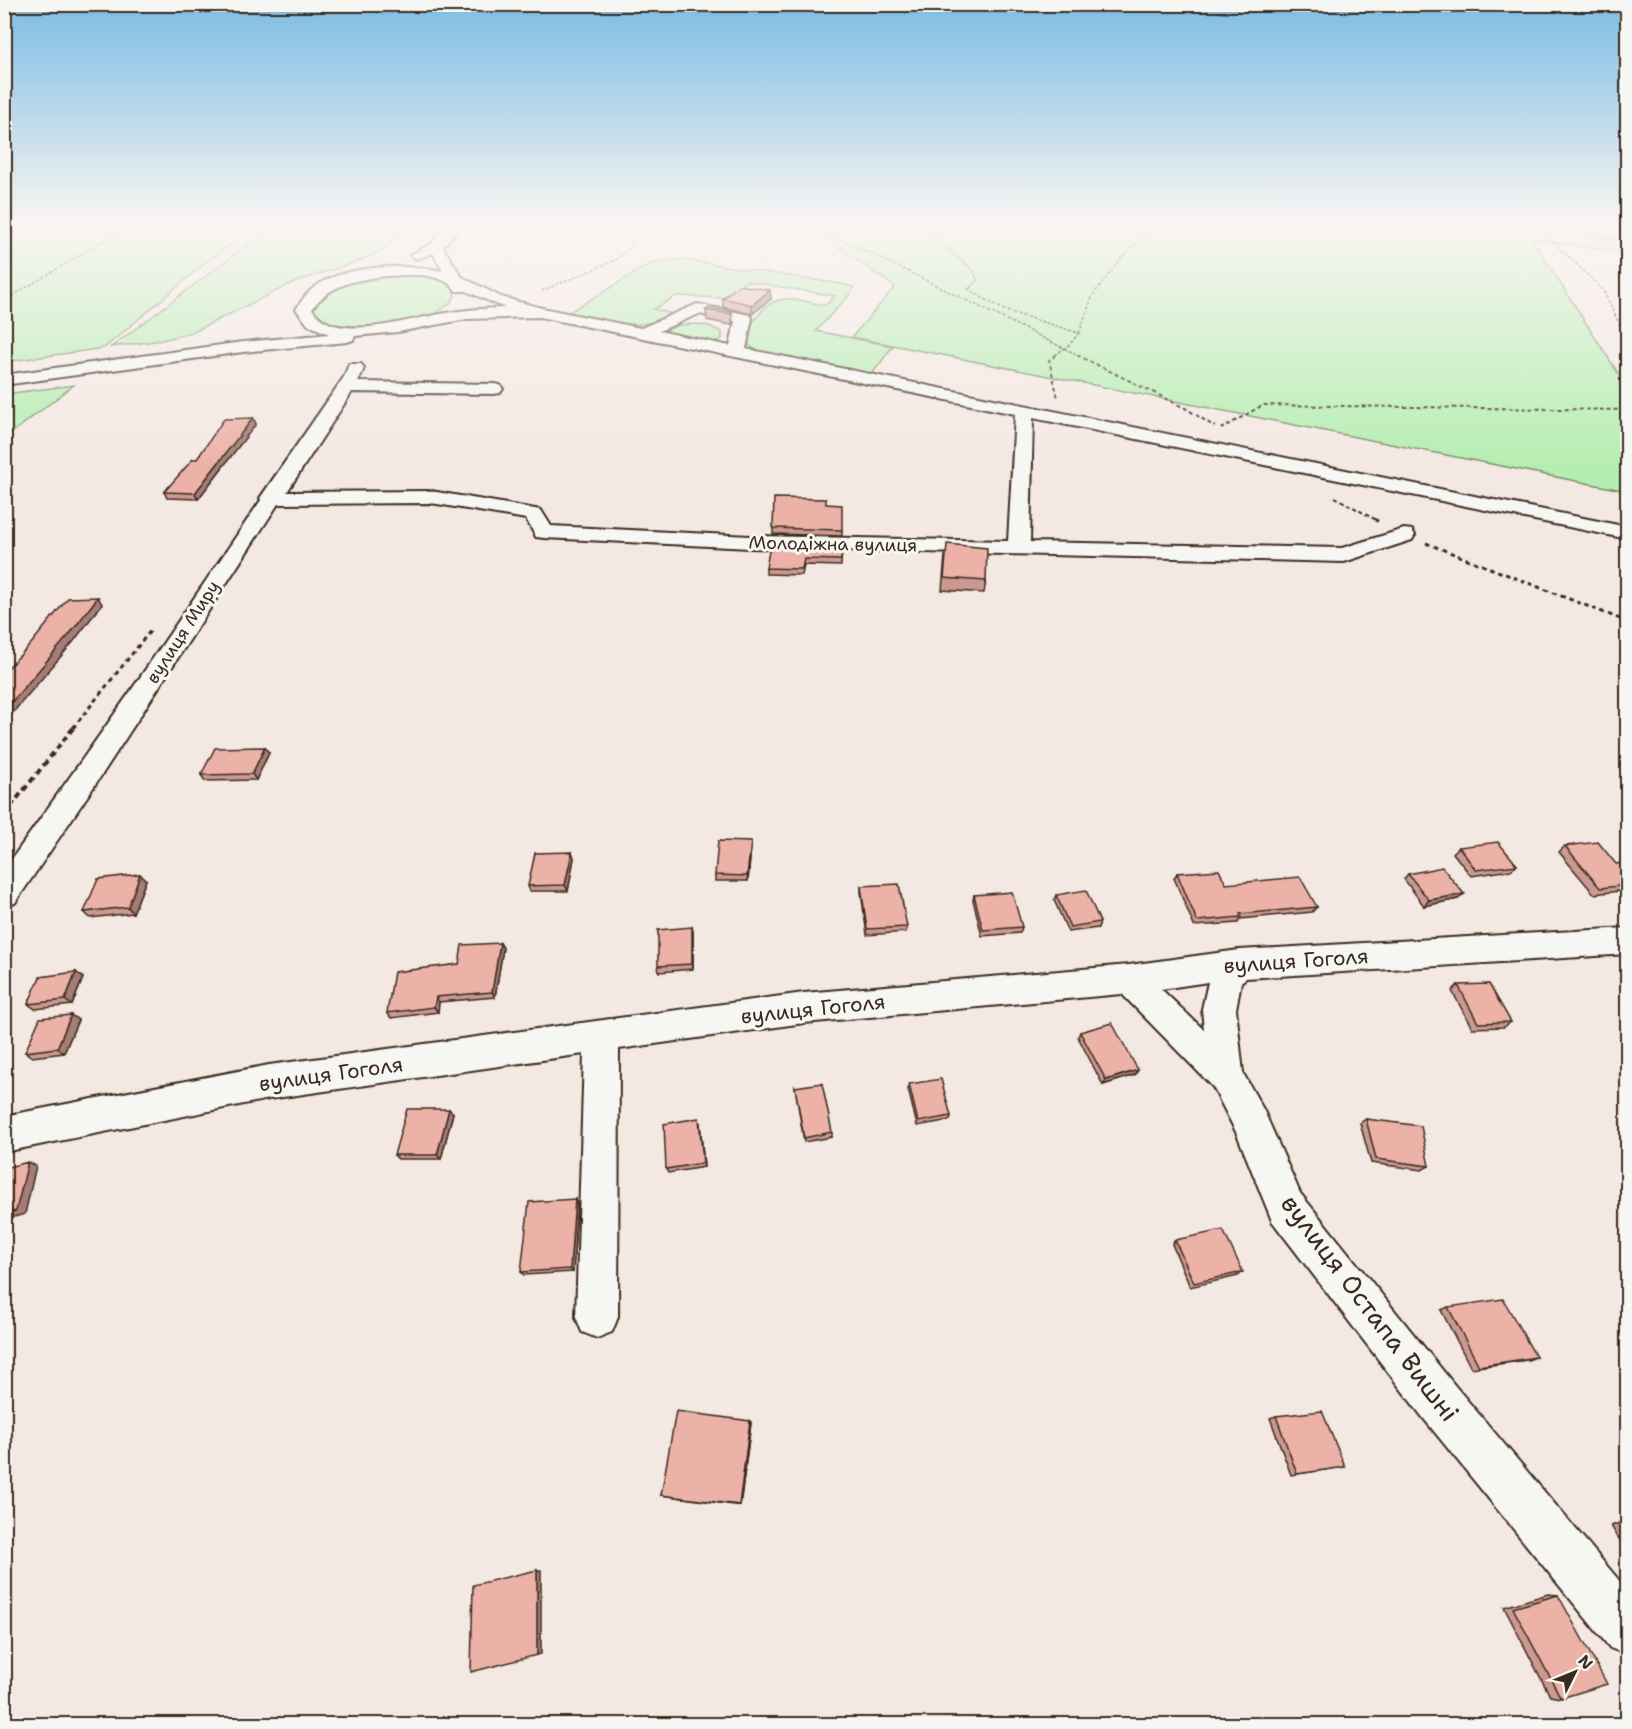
<svg xmlns="http://www.w3.org/2000/svg" width="1632" height="1729" font-family="'Shantell Sans',sans-serif">
	<style>
		.green { fill: #b5eeb1; stroke: #788c68; stroke-width: 1.5 }
		.lines { fill: none; stroke-linecap: round; stroke-linejoin: round }
		.minor-casing { stroke: #3b2a1e; stroke-width: 4 }
		.path-far3 { stroke: #3b2a1e; stroke-width: 1.5; stroke-dasharray: 3 2; stroke-linecap: butt }
		.path-far2 { stroke: #3b2a1e; stroke-width: 2; stroke-dasharray: 4 3; stroke-linecap: butt }
		.path-far1 { stroke: #3b2a1e; stroke-width: 3; stroke-dasharray: 4.5 4; stroke-linecap: butt }
		.path { stroke: #3b2a1e; stroke-width: 4; stroke-dasharray: 6 4.5; stroke-linecap: butt }
		.minor { fill: #f6f6f2; fill-rule: evenodd }
		.wall { fill: #cb9990; stroke: #3b2a1e; stroke-width: 1.5 }
		.shaded-wall { fill: #a57d76; stroke: #3b2a1e; stroke-width: 1.5 }
		.building { fill: #ecb2a8; stroke: #3b2a1e; stroke-width: 1.5 }
		.labels { text-anchor: middle; stroke-width: 6; stroke-linejoin: round; paint-order: stroke }
		.far-street-label { font-size: 18px; fill: #3b2a1e; stroke: #f6f6f2 }
		.street-label { font-size: 21px; fill: #3b2a1e; stroke: #f6f6f2 }
		.near-street-label { font-size: 26px; fill: #3b2a1e; stroke: #f6f6f2 }
	</style>
	<rect width="100%" height="100%" fill="#f4e8e3"/>
	<filter id="ink" filterUnits="userSpaceOnUse"><feTurbulence type="fractalNoise" baseFrequency=".0167" numOctaves="2"/><feDisplacementMap in="SourceGraphic" scale="12" xChannelSelector="R" yChannelSelector="G"/><feConvolveMatrix kernelMatrix="1 2 1 2 8 2 1 2 1" color-interpolation-filters="sRGB"/></filter>
	<g filter="url(#ink)">
		<!-- green -->
		<path class="green" d="M4,225H257L204,264L104,348L5,362Z
			M274,225H405L397,238L382,251L356,262L295,282L193,332L162,340L111,347Z
			M807,225H1627V253L1532,239L1627,387V491L852,337L895,287Z
			M680,259L847,285L854,288L850,294L816,331L893,346L869,378L761,352L752,348L744,339C749,327 753,321 762,311C781,290 801,302 826,305L835,296L746,281L722,298L676,296L654,309L677,315C635,332 607,322 564,315L650,264Z
			M417,274C432,277 453,278 455,296C441,325 348,338 322,323C317,320 313,313 310,309L320,294L361,278Z
			M694,324L709,326L722,332V339L712,346L663,332L679,325Z
			M74,385L5,438V394Z"/>
		<g class="lines">
			<defs>
				<path id="minor" d="M10,225H27L4,237V228Z
					M446,225H460L443,247L462,277L501,297L542,308L641,328L697,304L750,315L752,318L746,349L1628,527V539L1033,418L1030,542L1342,548L1404,529L1412,530L1415,535L1412,540L1344,562L750,548L544,538L536,537L526,519L431,503L278,504L103,773L15,903L4,906V870L128,695L261,500L260,498L344,377L349,364H361L364,368L358,382L494,384L500,385L503,389L500,393L494,394L352,392L287,492L431,491L541,510L551,526L750,536L1008,541L1015,414L540,317L467,319L398,332L355,336L353,340L347,342L243,352L4,385V375L243,342L329,334L308,325L296,309C300,304 303,298 307,294C335,263 406,264 443,271L433,253L417,259L410,255L431,244ZM387,276C409,275 442,271 456,291H466L505,308C483,308 461,310 440,314C407,320 367,333 334,325C324,322 318,317 312,309C329,284 358,279 387,276ZM699,314L735,321L730,346L659,331Z
					M1628,928V954L1246,978L1241,982L1236,1009L1243,1073L1264,1111L1300,1193L1456,1387L1628,1591V1655L1610,1648L1424,1419L1272,1221L1237,1134L1213,1087L1122,994L804,1023L619,1049L618,1317L612,1332L597,1338L582,1332L576,1317L584,1054L269,1099L4,1152V1116L269,1065L804,993L1129,965L1239,950ZM1208,982L1202,1009L1204,1030L1161,989Z"/>
			</defs>
			<!-- minor casing -->
			<use href="#minor" class="minor-casing"/>
			<!-- path-far3 -->
			<path class="path-far3" d="M813,225L1080,356
				M919,225L973,270L978,281L968,289L1004,310L1079,333L1069,345L1054,356
				M1536,225L1603,290L1628,342
				M1548,225L1538,227L1628,240
				M542,291L616,260L629,248L641,225
				M4,301L130,225
				M1079,333L1093,295L1121,259L1155,225"/>
			<!-- path-far2 -->
			<path class="path-far2" d="M1056,355L1049,360L1058,398
				M1077,355L1187,409L1215,427
				M1221,429L1263,405L1628,410
				M1335,497L1378,521"/>
			<!-- path-far1 -->
			<path class="path-far1" d="M1375,520L1378,521
				M1426,543L1628,622
				M73,728L151,630"/>
			<!-- path -->
			<path class="path" d="M4,815L74,727"/>
			<!-- minor -->
			<use href="#minor" class="minor"/>
		</g>
		<!-- wall -->
		<path class="wall" d="M723,298L771,299L752,314L723,307Z
			M706,310L732,312V325L707,320Z
			M253,418L256,424L198,499L167,498L164,492L197,459Z
			M826,504L842,530V536L773,534V528Z
			M842,548L841,566L804,565L802,575L766,574V568Z
			M945,556L986,581L984,593L942,590Z
			M269,753L256,780L205,781L201,775Z
			M1565,846L1616,864L1628,862V890L1594,894L1559,852Z
			M751,847L748,881H715V875Z
			M1459,847L1517,865L1511,870L1471,876L1453,853Z
			M572,852L574,858L568,891H530L528,886Z
			M1177,873L1226,884L1317,907L1312,912L1240,919L1238,923L1194,926L1174,878Z
			M1408,874L1464,894L1458,899L1424,906L1404,879Z
			M146,880L133,913L90,918L84,912Z
			M861,886L907,927L906,932L867,935L861,892Z
			M974,895L1022,927L1020,933L982,936L973,900Z
			M1056,895L1100,922L1098,928L1068,932L1054,900Z
			M692,927L693,932V969L659,972L658,966Z
			M500,943L503,948L495,997L439,1002L438,1012L391,1018L387,1013L459,964Z
			M76,972L83,978L72,1005L35,1009L28,1004Z
			M1458,985L1511,1022L1504,1027L1472,1028L1452,991Z
			M71,1015L78,1020L64,1053L32,1057L25,1052Z
			M1080,1032L1135,1075L1103,1085L1078,1037Z
			M909,1084L951,1116L950,1120L917,1126L908,1089Z
			M795,1087L832,1132V1137L804,1142Z
			M453,1113L441,1159H398L394,1155Z
			M1366,1119L1429,1166L1422,1170L1371,1163L1360,1123Z
			M700,1123L704,1167L668,1173L666,1169Z
			M575,1199L577,1203L573,1272L524,1275L521,1272Z
			M1175,1240L1243,1272L1238,1276L1190,1287L1172,1244Z
			M1448,1307L1536,1357L1528,1360L1471,1368L1441,1310Z
			M1276,1416L1345,1467L1291,1475L1270,1418Z
			M751,1423L740,1506L661,1495Z
			M1628,1520V1553L1611,1526Z
			M1548,1594L1558,1595L1561,1698L1550,1696L1504,1607Z"/>
		<!-- shaded-wall -->
		<path class="shaded-wall" d="M770,290L771,299L752,314V305Z
			M253,418L256,424L198,499L195,493Z
			M98,597L102,604L74,641L4,723V711Z
			M265,747L269,753L256,780L252,774Z
			M751,842V847L748,881L747,876Z
			M572,852L574,858L568,891L565,885Z
			M140,874L146,880L133,913L128,907Z
			M1464,894L1458,899L1424,906L1429,900Z
			M692,927L693,932V969L692,964Z
			M500,943L503,948L495,997L492,992Z
			M76,972L83,978L72,1005L65,1000Z
			M436,997L439,1002L438,1012L434,1007Z
			M71,1015L78,1020L64,1053L57,1048Z
			M1138,1070L1135,1075L1103,1085L1106,1080Z
			M449,1109L453,1113L441,1159L437,1155Z
			M699,1118L700,1123L704,1167L703,1163Z
			M28,1162L36,1166L25,1214L4,1220V1214Z
			M575,1199L577,1203L573,1272L570,1269Z
			M750,1421L751,1423L740,1506L739,1505Z
			M537,1570H541V1654L537,1655Z"/>
		<!-- building -->
		<path class="building" d="M739,285L770,290L752,305L723,298Z
			M709,308L732,312L731,314L706,310Z
			M253,418L195,493L164,492L193,459H197L224,419Z
			M774,498L826,499V504L842,505V530L773,528Z
			M947,544L987,548L986,581L944,578Z
			M770,545L842,548L841,560L804,559L802,569L766,568Z
			M98,597L69,635L4,711V672L30,645L68,598Z
			M265,747L252,774L201,775L215,748Z
			M718,841L751,842L747,876L715,875Z
			M1498,842L1517,865L1476,870L1459,847Z
			M1598,842L1616,864L1628,862V885L1600,888L1565,846Z
			M572,852L565,885L528,886L535,853Z
			M1442,867L1464,894L1429,900L1408,874Z
			M1219,870L1226,884L1300,877L1317,907L1240,914L1241,917L1197,921L1177,873Z
			M140,874L128,907L84,912L98,879Z
			M899,884L907,927L867,929L861,886Z
			M1086,890L1100,922L1070,927L1056,895Z
			M1012,892L1022,927L983,930L974,895Z
			M692,927V964L658,966V930Z
			M500,943L492,992L436,997L434,1007L387,1013L394,972L459,964L462,945Z
			M76,972L65,1000L28,1004L40,977Z
			M1489,984L1511,1022L1478,1023L1458,985Z
			M71,1015L57,1048L25,1052L40,1018Z
			M1112,1023L1138,1070L1106,1080L1080,1032Z
			M941,1079L951,1116L918,1122L909,1084Z
			M822,1083L832,1132L804,1138L795,1087Z
			M407,1109H449L437,1155H394Z
			M699,1118L703,1163L666,1169L664,1124Z
			M1366,1119L1421,1126L1429,1166L1376,1159Z
			M28,1162L16,1211L4,1214V1168Z
			M575,1199L570,1269L521,1272L529,1202Z
			M1223,1230L1243,1272L1194,1283L1175,1240Z
			M1503,1299L1536,1357L1479,1366L1448,1307Z
			M676,1411L750,1421L739,1505L661,1495Z
			M1322,1411L1345,1467L1297,1474L1276,1416Z
			M1628,1524V1536L1621,1526Z
			M537,1570V1655L471,1672L473,1585Z
			M1558,1595L1607,1684L1561,1698L1513,1608Z"/>
	</g>
	<!-- sky -->
	<linearGradient id="sky" x2="0" y2="1"><stop stop-color="#7dbce4"/><stop offset="0.48" stop-color="#faf5f2"/><stop offset="1" stop-color="#faf5f2" stop-opacity="0"/></linearGradient>
	<rect width="1632" height="467" fill="url(#sky)"/>
	<g class="labels">
		<!-- far-street labels -->
		<g class="far-street-label">
			<text transform="translate(833 544) rotate(1)" y="6">Молодіжна вулиця</text>
			<text transform="translate(183 632) rotate(-57)" y="6">вулиця Миру</text>
		</g>
		<!-- street labels -->
		<g class="street-label">
			<text transform="translate(1296 961) rotate(-4)" y="7">вулиця Гоголя</text>
			<text transform="translate(813 1009) rotate(-6)" y="7">вулиця Гоголя</text>
			<text transform="translate(331 1074) rotate(-8)" y="7">вулиця Гоголя</text>
		</g>
		<!-- near-street labels -->
		<g class="near-street-label">
			<text transform="translate(1370 1308) rotate(53)" y="9">вулиця Остапа Вишні</text>
		</g>
	</g>
	<!-- margin -->
	<rect width="1632" height="1729" fill="none" stroke="#f6f6f2" stroke-width="24"/>
	<rect x="12" y="12" width="1608" height="1705" fill="none" stroke="#3b2a1e" stroke-width="2" filter="url(#ink)"/>
	<!-- north arrow -->
	<g transform="translate(1575 1672) rotate(47)" stroke="#f6f6f2" stroke-width="4.5" paint-order="stroke">
	<path d="M0-4.5L10 22L0 15L-10 22Z" fill="#3b2a1e"/>
	<text y="-9" font-size="16" font-weight="bold" text-anchor="middle" fill="#3b2a1e">N</text>
	</g>
</svg>
